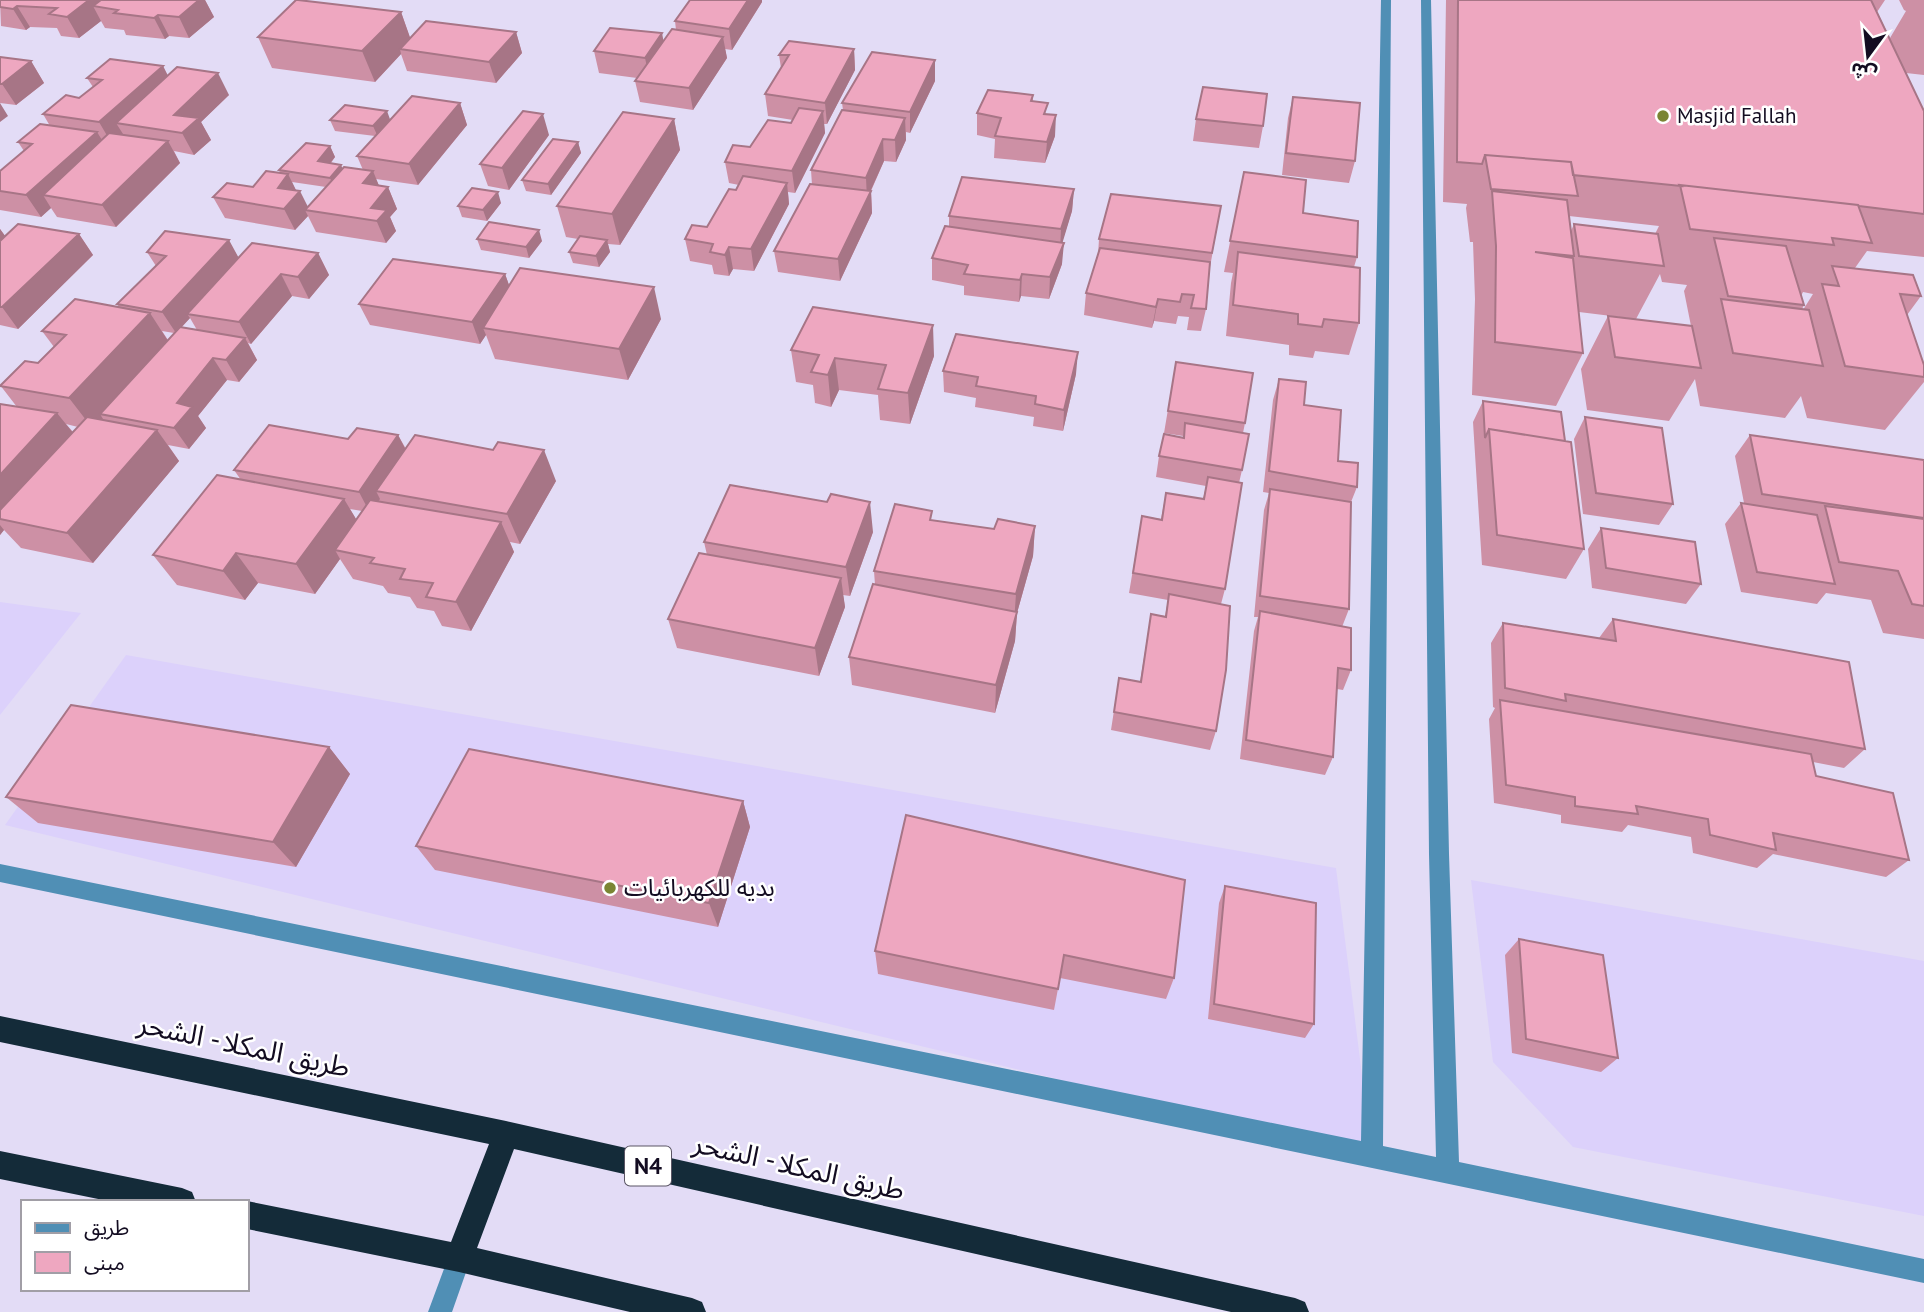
<svg xmlns="http://www.w3.org/2000/svg" width="1924" height="1312" font-family="'PT Sans','Noto Sans Arabic',sans-serif">
	<style>
		.built { fill: #dcd1fb }
		.lines { fill: none; stroke-linecap: round; stroke-linejoin: round }
		.minor { fill: #508fb5; fill-rule: evenodd }
		.highway { fill: #142b39; fill-rule: evenodd }
		.wall { fill: #cd90a5; fill-rule: evenodd }
		.shaded-wall { fill: #a77586 }
		.building { fill: #eea7c0; stroke: #a77586; stroke-width: 2 }
		.poi-dot { fill: #7a8533; stroke: #fff; stroke-width: 2.5 }
		.labels { text-anchor: middle; stroke-width: 5; stroke-linejoin: round; paint-order: stroke }
		.far-poi-label { font-size: 21px; fill: #130c21; stroke: #fff; text-anchor: start }
		.shield { fill: #fff; stroke: #5a5564; stroke-width: 2 }
		.shield-label { font-size: 23px; font-weight: bold; fill: #130c21 }
		.poi-label { font-size: 24px; fill: #130c21; stroke: #fff; text-anchor: start }
		.near-street-label { font-size: 28px; fill: #130c21; stroke: #fff }
	</style>
	<rect width="100%" height="100%" fill="#e3dcf6"/>
	<!-- built -->
	<path class="built" d="M0,602L81,613L0,715Z
		M126,655L1336,868L1372,1155L5,825Z
		M1471,880L1924,961V1216L1573,1147L1493,1062Z"/>
	<g class="lines">
		<!-- minor -->
		<path class="minor" d="M1381,0H1391L1383,1146L1436,1157L1429,854L1421,0H1431L1449,854L1459,1162L1924,1259V1283L0,882V864L1361,1141Z
			M459,1246L467,1250L471,1258L452,1312H428L451,1250Z"/>
		<!-- highway -->
		<path class="highway" d="M0,1016L506,1121L1295,1298L1305,1302L1309,1312H1231L514,1149L477,1248L692,1298L702,1302L706,1312H630L459,1272L247,1229V1201L451,1242L489,1144L0,1042Z
			M0,1151L182,1188L192,1192L196,1202H113L0,1179Z"/>
	</g>
	<!-- wall -->
	<path class="wall" d="M0,0H205L214,17L189,38L169,36L165,39L126,35L124,30L105,28L101,21L79,38L61,36L57,28L30,27L26,30L1,26Z
		M1446,0H1885L1877,12L1890,38L1906,11L1904,10L1899,0H1924V75L1906,73L1924,111V257L1867,251L1855,268L1921,296L1907,315L1924,365V382L1885,430L1807,418L1801,396L1785,418L1700,406L1695,379L1669,421L1587,410L1581,369L1608,316L1691,326L1684,291L1687,285L1662,282L1660,274L1636,319L1579,312L1583,353L1556,406L1472,395L1475,299L1473,242H1470L1466,208L1467,204L1443,202ZM1569,216L1659,226L1655,234L1574,224L1571,231ZM1803,292L1813,294L1803,310L1802,309L1804,305L1801,296Z
		M762,2L732,50L725,49L727,58L693,110L640,102L635,81L637,78L599,73L594,51L664,41L676,30L675,21Z
		M401,12L410,38L516,32L522,53L496,83L407,71L401,54L375,82L272,68L258,37Z
		M854,49L855,70L827,124H824L825,133L795,193L788,192L789,204L754,271L733,269L729,276L714,274L712,265L690,261L685,239L707,227L736,190L739,185L729,183L725,162L791,123L793,120L768,116L765,94L781,68L779,55Z
		M0,57L31,61L44,83L16,105L0,103Z
		M935,60V81L910,133L906,132V140L896,162L884,161L871,191L872,213L840,281L778,272L774,251L812,185L811,170L843,110L842,103Z
		M163,66L168,76L229,95L201,122L211,140L194,155L174,151L180,163L116,227L57,217L51,208L41,217L0,210V171L24,151L18,142L50,126L43,114L79,98L93,87L87,78Z
		M1033,95V101L1047,114L1055,136L1045,163L994,158L995,139L977,135V113Z
		M1293,97L1355,161L1349,183L1282,175L1288,118Z
		M460,103L467,125L418,185L376,179L379,186L388,187L397,209L390,217L396,231L386,243L316,232L308,216L295,230L225,218L213,197L253,187L280,173L279,170L330,146L335,157L331,163L343,168L363,170L357,156L375,136L335,131L330,120L390,119ZM292,182L326,187L308,207L296,191Z
		M674,119L680,150L620,245L608,244L610,252L599,267L573,263L569,252L578,239L566,237L557,206Z
		M1196,119L1263,126L1259,148L1193,141Z
		M549,135L509,190L488,186L480,164Z
		M578,142L581,153L551,195L526,191L522,180Z
		M1244,172L1303,213L1357,257L1354,267L1359,323L1349,355L1315,351L1313,358L1289,355V345L1226,336L1231,283L1233,273L1224,272Z
		M1074,189L1072,211L1062,242V264L1049,299L1021,296L1019,302L964,295V286L932,280V258L949,227V216Z
		M501,203L487,221L462,217L458,206Z
		M1221,206L1210,267L1206,309L1201,331L1187,330L1189,317L1178,316L1176,324L1154,321L1152,328L1084,315L1086,293L1098,255L1099,239Z
		M0,229L5,236L79,234L93,255L18,329L0,325Z
		M477,239L542,241L529,258L481,250Z
		M147,252L239,258L318,253L329,275L309,299L292,296L251,344L248,343L257,360L239,382L227,380L198,416L206,428L189,449L168,445L179,461L93,563L21,548L4,530L0,535V404L17,407L0,385L38,363L54,347L42,331L119,307L117,304L156,266ZM190,318L197,330L181,328ZM162,331L174,333L168,340ZM66,424L78,427L73,432Z
		M505,274L509,285L661,319L628,380L495,359L486,335L480,344L370,325L359,304Z
		M791,350L934,356L910,424L880,420L878,395L839,390L831,407L815,403L813,385L796,382Z
		M1176,362L1245,423L1243,433L1242,470L1239,483L1225,589L1221,604L1216,731L1210,750L1111,730L1119,678L1140,682L1151,614L1165,616L1168,600L1129,593L1142,516L1161,519L1166,493L1203,499L1206,486L1156,477L1159,456L1182,438L1183,436L1164,433Z
		M943,371L1076,374L1063,431L1033,426L1034,417L975,407L976,398L944,392Z
		M1279,379L1304,405L1338,461L1357,487L1351,502L1349,609L1342,627L1351,670L1343,690L1337,689L1333,757L1325,775L1240,759L1254,631L1258,617H1254L1264,510L1269,493L1263,492L1273,400Z
		M1483,401L1565,441L1584,549L1566,579L1482,565L1473,422Z
		M1585,417L1673,504L1659,525L1583,514L1574,439Z
		M398,435L406,449L556,481L520,544L510,542L514,552L471,631L442,626L434,611L417,608L410,597L388,593L383,586L353,579L340,559L315,594L258,583L245,600L177,585L153,555L241,480L234,470L348,439ZM350,509L362,511L356,519Z
		M1750,435L1924,460V639L1883,633L1871,600L1826,593L1817,604L1741,592L1725,524L1741,503H1744L1735,456Z
		M932,520L994,529L1035,526L1033,556L1017,613L1015,641L995,713L852,685L849,657L875,585L874,571Z
		M1601,528L1701,584L1686,604L1592,588L1588,549Z
		M873,532L850,596L843,595L845,607L819,676L677,648L668,619L707,555L704,542Z
		M1613,619L1865,749L1844,768L1813,762L1816,776L1909,860L1886,877L1773,854L1757,868L1693,853L1691,837L1628,825L1622,832L1561,823V815L1494,803L1489,719L1495,708L1493,707L1491,643L1503,623L1599,638Z
		M329,747L350,774L296,867L38,823L6,797Z
		M743,801L750,827L718,927L435,870L416,846Z
		M906,815L1174,978L1166,999L1060,978L1054,1010L878,974L875,951Z
		M1225,886L1314,1024L1305,1038L1208,1019L1219,903Z
		M1519,939L1618,1058L1601,1072L1512,1053L1505,955Z"/>
	<!-- shaded-wall -->
	<path class="shaded-wall" d="M89,0H110L93,6L101,21L79,38L67,17Z
		M199,0H205L214,17L189,38L179,17Z
		M748,0H762V2L732,50L729,29Z
		M17,6L30,27L26,30L13,9Z
		M401,12L412,43L400,49L401,54L375,82L362,51Z
		M158,15L169,36L165,39L154,18Z
		M516,32L522,53L496,83L489,62Z
		M662,33L666,54L650,80L645,58Z
		M723,37L727,58L693,110L689,88Z
		M854,49L855,70L827,124L825,103Z
		M935,60V81L910,133V112Z
		M31,61L44,83L16,105L2,84Z
		M163,66L174,88L116,123L123,134L112,144L99,122Z
		M218,73L229,95L201,122L211,140L194,155L182,133L174,115Z
		M0,103L8,116L0,122Z
		M460,103L467,125L418,185L409,164Z
		M387,111L391,122L378,137L373,126Z
		M823,111L825,133L795,193L792,171Z
		M543,114L549,135L509,190L502,168Z
		M1056,115L1055,136L1045,163L1047,142Z
		M905,118L906,140L896,162L895,140Z
		M674,119L680,150L620,245L612,214Z
		M97,132L110,153L43,195L51,208L41,217L26,195Z
		M883,139L884,161L870,192L871,191L872,213L840,281L838,259L867,199L866,178Z
		M168,141L180,163L116,227L102,205Z
		M578,142L581,153L551,195L548,184Z
		M330,146L335,157L323,172L318,161Z
		M341,165L346,176L335,189L330,178Z
		M373,171L382,193L363,183Z
		M288,174L298,194L300,191L310,211L305,210L308,216L295,230L284,209L278,188Z
		M787,183L789,204L754,271L751,249Z
		M388,187L397,209L390,217L396,231L386,243L371,208Z
		M1074,189L1072,211L1060,251L1061,229Z
		M498,192L501,203L487,221L483,210Z
		M0,229L11,244L0,254Z
		M539,230L542,241L529,258L526,247Z
		M79,234L93,255L18,329L2,307Z
		M229,240L241,262L187,314L190,318L176,333L162,312Z
		M607,240L610,252L599,267L596,256Z
		M1064,243L1062,264L1049,299L1050,277Z
		M729,247L733,269L729,276L725,255Z
		M318,253L329,275L309,299L298,277Z
		M281,274L292,296L251,344L239,322Z
		M505,274L513,296L483,328L486,335L480,344L472,322Z
		M1022,274L1021,296L1019,302L1020,280Z
		M654,287L661,319L628,380L619,349Z
		M1158,299L1154,321L1152,328L1156,307Z
		M150,313L170,344L100,414L103,419L93,429L69,398Z
		M933,325L934,356L910,424L908,393Z
		M245,338L257,360L239,382L226,360Z
		M1078,352L1076,374L1063,431L1064,410Z
		M213,358L227,380L198,416L206,428L189,449L174,428L177,403Z
		M835,358L839,390L831,407L828,375Z
		M57,413L82,444L0,519V475Z
		M157,430L179,461L93,563L67,533Z
		M398,435L409,456L376,491L380,499L370,513L359,492Z
		M544,450L556,481L520,544L507,514Z
		M344,499L362,529L335,550L340,559L315,594L296,564Z
		M870,502L873,532L850,596L846,567Z
		M501,522L514,552L471,631L456,602Z
		M0,525L4,530L0,535Z
		M1035,526L1033,556L1017,613L1015,641L995,713L996,685L1014,622L1016,594Z
		M236,553L258,583L245,600L223,571Z
		M841,578L845,607L819,676L815,648Z
		M329,747L350,774L296,867L273,842Z
		M743,801L750,827L718,927L709,903Z"/>
	<!-- building -->
	<path class="building" d="M0,0H89L67,17L49,14L57,8L17,6L13,9L0,7Z
		M101,0H199L179,17L158,15L154,18L114,13L118,10L93,6Z
		M296,0H298L401,12L362,51L258,37Z
		M690,0H748L729,29L675,21Z
		M1458,0H1871L1924,111V214L1859,206L1858,205L1680,185L1681,186L1573,175L1571,162L1485,155L1482,164L1457,162Z
		M426,21L516,32L489,62L400,49Z
		M610,28L662,33L645,58L594,51Z
		M672,29L723,37L689,88L635,81Z
		M789,41L854,49L825,103L765,94L789,55H779Z
		M872,52L935,60L910,112L842,103Z
		M0,57L31,61L2,84H0Z
		M110,59L163,66L99,122L43,114L66,95L79,98L102,80L87,78Z
		M177,67L218,73L174,115L199,118L182,133L116,123Z
		M1203,87L1267,94L1263,126L1196,119Z
		M988,90L1033,95L1031,101L1048,103L1044,114L1056,115L1047,142L995,136L1001,118L977,113Z
		M412,96L460,103L409,164L357,156Z
		M1293,97L1360,103L1355,161L1286,153Z
		M345,105L387,111L373,126L330,120Z
		M799,108L823,111L792,171L725,162L733,145L750,147L768,120L791,123Z
		M842,110L905,118L895,140L883,139L866,178L811,170Z
		M523,111L543,114L502,168L480,164Z
		M623,112L674,119L612,214L557,206Z
		M40,124L97,132L26,195L0,191V171L32,144L18,142Z
		M109,133L168,141L102,205L43,195Z
		M553,139L578,142L548,184L522,180Z
		M306,143L330,146L318,161L341,165L330,178L279,170Z
		M1485,155L1571,162L1578,196L1491,189Z
		M344,167L373,171L363,183L388,187L371,208L387,210L377,221L305,210Z
		M266,171L288,174L278,188L300,191L284,209L213,197L227,183L253,187Z
		M1244,172L1306,180L1303,213L1358,221L1357,257L1230,241Z
		M743,176L787,183L751,249L729,247L725,255L710,252L713,244L685,239L692,225L707,227L729,189L736,190Z
		M962,177L1074,189L1061,229L949,216Z
		M810,184L871,191L838,259L774,251Z
		M1680,185L1858,205L1872,243L1832,238L1834,245L1690,229Z
		M472,188L498,192L483,210L458,206Z
		M1492,191L1567,200L1574,256L1535,252L1573,258L1583,353L1495,342L1496,246Z
		M1111,194L1221,206L1212,253L1099,239Z
		M489,222L539,230L526,247L477,239Z
		M18,224L79,234L2,307H0V241Z
		M1574,224L1658,234L1664,266L1579,256Z
		M945,226L1064,243L1050,277L1022,274L1020,280L964,274L968,265L932,258Z
		M165,231L229,240L162,312L117,304L166,256L147,252Z
		M580,236L607,240L596,256L569,252Z
		M1714,238L1786,246L1804,305L1728,296Z
		M252,243L318,253L298,277L281,274L239,322L187,314Z
		M1100,248L1210,262L1206,309L1191,308L1194,295L1182,294L1180,302L1158,299L1156,307L1086,293Z
		M1238,252L1360,268L1359,323L1324,319L1322,327L1298,324V314L1233,305Z
		M393,259L505,274L472,322L359,304Z
		M1832,266L1913,275L1921,296L1900,294L1924,365V377L1845,366L1822,284L1839,286Z
		M520,268L654,287L619,349L483,328Z
		M75,299L150,313L69,398L0,386L25,361L38,363L66,335L42,331Z
		M1721,299L1809,310L1823,366L1733,353Z
		M813,307L933,325L908,393L878,389L886,365L835,358L828,375L811,372L819,355L791,350Z
		M1608,316L1692,326L1701,368L1615,357Z
		M180,327L245,338L226,360L213,358L177,403L192,407L174,428L100,414Z
		M956,334L1078,352L1064,410L1035,404L1036,396L976,386L978,377L943,371Z
		M1176,362L1253,373L1245,423L1168,411Z
		M1279,379L1306,382L1304,405L1341,410L1338,461L1358,463L1357,487L1269,471Z
		M1483,401L1561,412L1565,441L1489,429L1485,438Z
		M0,404L57,413L0,475Z
		M87,417L157,430L67,533L0,519V510Z
		M1585,417L1662,428L1673,504L1596,493Z
		M1185,423L1249,434L1242,470L1159,456L1164,434L1184,438Z
		M269,425L348,439L357,428L398,435L359,492L234,470Z
		M1489,429L1571,442L1584,549L1497,535Z
		M415,435L493,450L498,442L544,450L507,514L376,491Z
		M1750,435L1924,460V518L1762,494Z
		M217,475L344,499L296,564L236,553L223,571L153,555Z
		M1208,477L1242,483L1225,589L1133,573L1142,516L1162,520L1166,493L1204,499Z
		M730,485L827,502L831,494L870,502L846,567L704,542Z
		M1270,489L1351,502L1349,609L1260,596Z
		M370,500L501,522L456,602L426,597L433,583L400,579L405,569L370,563L374,558L335,550Z
		M1741,503L1817,515L1835,584L1757,572Z
		M895,504L932,511L930,520L994,529L998,519L1035,526L1016,594L874,571Z
		M1825,506L1924,519V606L1912,604L1898,571L1839,562Z
		M1601,528L1695,542L1701,584L1606,568Z
		M699,553L841,578L815,648L668,619Z
		M873,584L1017,612L996,685L849,657Z
		M1169,594L1230,606L1226,670L1216,731L1114,712L1119,678L1141,682L1151,614L1166,617Z
		M1260,611L1351,628V670L1338,668L1333,757L1246,740Z
		M1613,619L1849,662L1865,749L1565,694L1566,701L1505,688L1503,623L1616,641Z
		M1500,700L1811,754L1816,776L1893,793L1909,860L1773,833L1776,850L1710,835L1708,819L1636,806L1638,814L1575,806V797L1506,785Z
		M71,705L329,747L273,842L6,797Z
		M469,749L743,801L709,903L416,846Z
		M906,815L1185,880L1174,978L1064,955L1058,989L875,951Z
		M1225,886L1316,903L1314,1024L1214,1004Z
		M1519,939L1603,955L1618,1058L1526,1039Z"/>
	<!-- markers -->
	<g class="poi-dot">
		<circle cx="1663" cy="116" r="7"/>
		<circle cx="610" cy="888" r="7"/>
	</g>
	<g class="labels">
		<!-- far-poi labels -->
		<g class="far-poi-label">
			<text x="1677" y="123">Masjid Fallah</text>
		</g>
		<!-- shield labels -->
		<rect class="shield" x="625" y="1146.5" width="46" height="39" rx="5"/>
		<g class="shield-label">
			<text x="648" y="1174">N4</text>
		</g>
		<!-- poi labels -->
		<g class="poi-label">
			<text x="624" y="896">بديه للكهربائيات</text>
		</g>
		<!-- near-street labels -->
		<g class="near-street-label">
			<text transform="translate(244 1045) rotate(12)" y="10">طريق المكلا - الشحر</text>
			<text transform="translate(799 1166) rotate(13)" y="10">طريق المكلا - الشحر</text>
		</g>
	</g>
	<!-- legend -->
	<rect x="21" y="1200" width="228" height="91" fill="#ffffff" stroke="#a19ea6" stroke-width="2"/>
	<rect x="35" y="1223" width="35" height="10" fill="#508fb5" stroke="#a19ea6" stroke-width="2"/>
	<text x="84" y="1235" font-size="21" fill="#130c21">طريق</text>
	<rect x="35" y="1252" width="35" height="21" fill="#eea7c0" stroke="#a19ea6" stroke-width="2"/>
	<text x="84" y="1270" font-size="21" fill="#130c21">مبنى</text>
	<!-- north arrow -->
	<g transform="translate(1868 56) rotate(195)" stroke="#ffffff" stroke-width="5" paint-order="stroke">
	<path d="M0-5L12 26L0 18L-12 26Z" fill="#130c21"/>
	<text y="-10" font-size="19" font-weight="bold" text-anchor="middle" fill="#130c21">ش</text>
	</g>
</svg>
